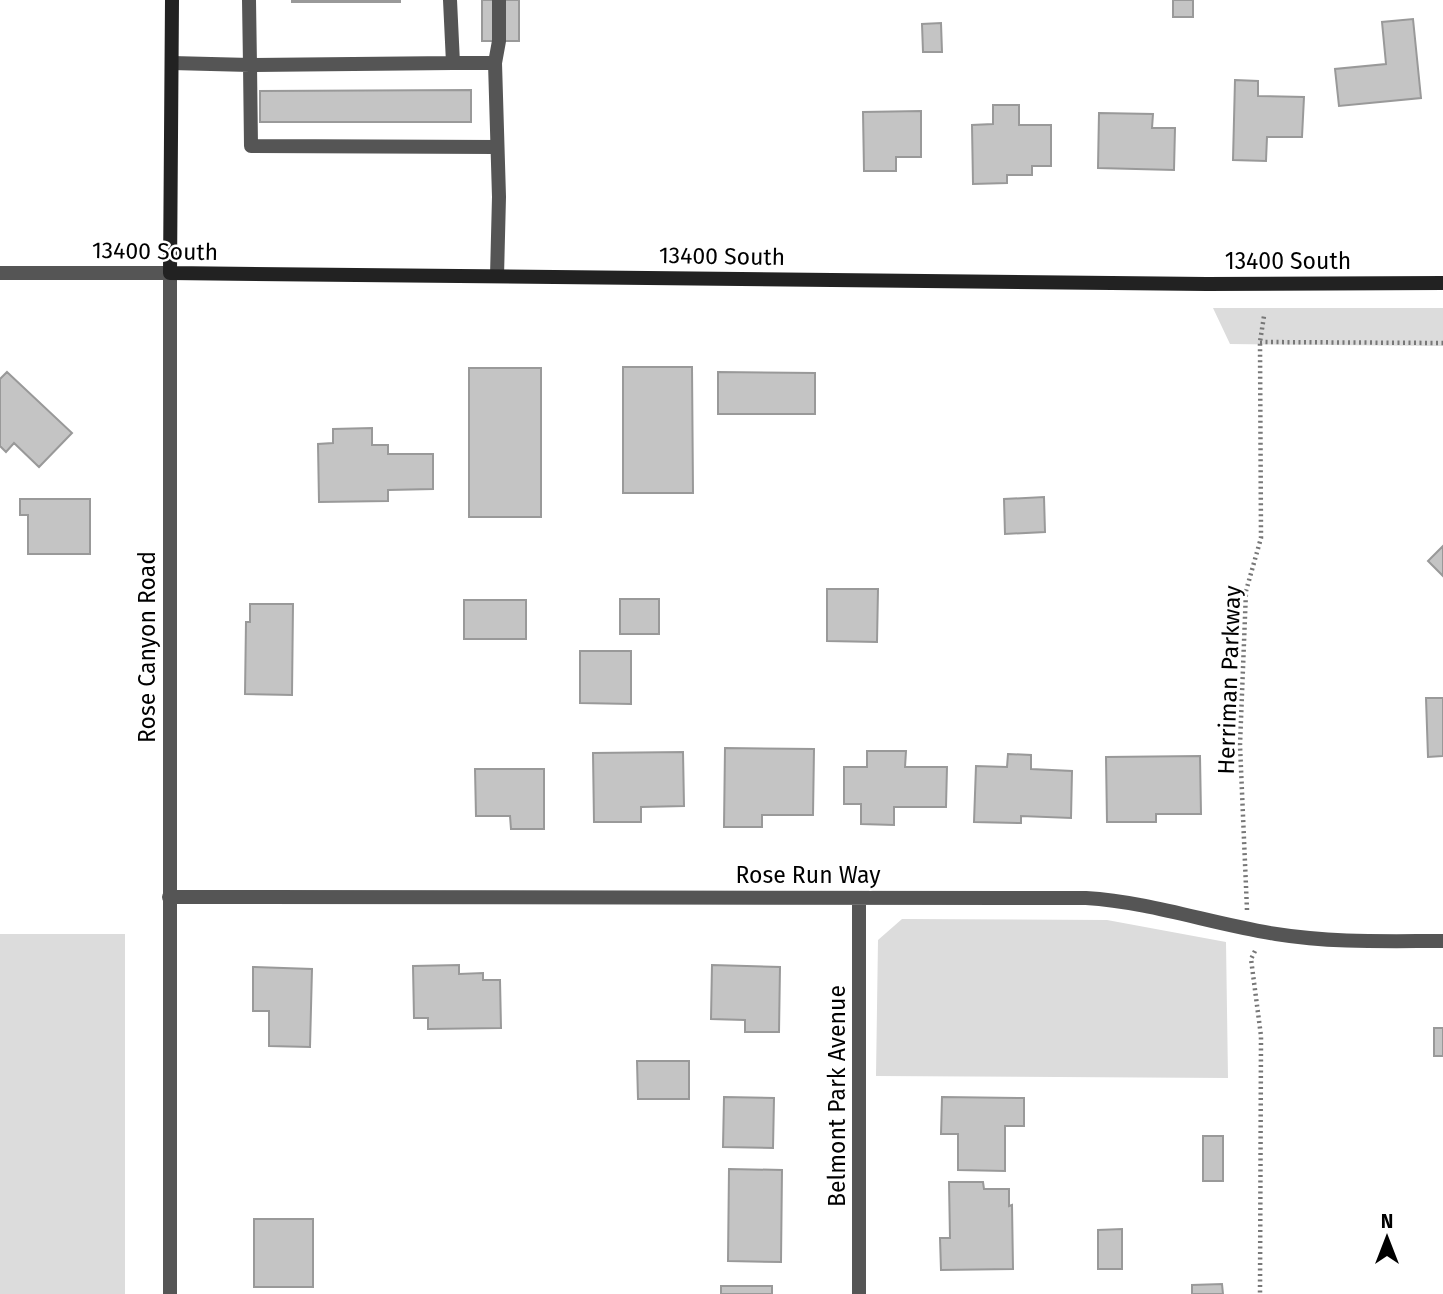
<svg xmlns="http://www.w3.org/2000/svg" width="1443" height="1294" font-family="'Fira Sans',sans-serif">
	<style>
		.green { fill: #dcdcdc }
		.building { fill: #c4c4c4; stroke: #999; stroke-width: 2 }
		.lines { fill: none; stroke-linecap: round; stroke-linejoin: round }
		.path { stroke: #777; stroke-width: 4.5; stroke-dasharray: 2 3.5; stroke-linecap: butt }
		.service { stroke: #555; stroke-width: 14 }
		.minor { stroke: #555; stroke-width: 14 }
		.tertiary { stroke: #555; stroke-width: 14 }
		.secondary { stroke: #222; stroke-width: 14 }
		.labels { text-anchor: middle; stroke-width: 5; stroke-linejoin: round; paint-order: stroke }
		.street-label { font-size: 23px; fill: #000; stroke: #fff }
	</style>
	<rect width="100%" height="100%" fill="#fff"/>
	<!-- green -->
	<path class="green" d="M1213,308H1443V346L1230,344Z
		M902,919L1107,920L1226,942L1228,1078L876,1076L878,940Z
		M0,934H125V1294H0Z"/>
	<!-- building -->
	<path class="building" d="M292,0H400V2H292Z
		M482,0H519V41H482Z
		M1173,0H1193V17H1173Z
		M1413,19L1421,98L1339,106L1335,69L1386,64L1382,22Z
		M941,23L942,52H923L922,24Z
		M1235,80L1258,81V96L1304,97L1302,137H1267L1266,161L1233,160Z
		M471,90V122H260V91Z
		M993,105H1019V125H1051V166H1032V175H1007V183L973,184L972,125L993,124Z
		M921,111V157H896V171H864L863,112Z
		M1099,113L1153,114L1152,128H1175L1174,170L1098,168Z
		M623,367H692L693,493H623Z
		M469,368H541V517H469Z
		M7,372L72,433L39,467L14,443L6,452L0,446V379Z
		M718,372L815,373V414H718Z
		M372,428V445H388V454H433V489L388,490V501L319,502L318,444L333,443V429Z
		M1044,497L1045,532L1005,534L1004,499Z
		M20,499H90V554H28V515H20Z
		M1443,546V576L1428,561Z
		M827,589H878L877,642L827,641Z
		M620,599H659V634H620Z
		M464,600H526V639H464Z
		M250,604H293L292,695L245,694L246,622H250Z
		M580,651H631V704L580,703Z
		M1426,698H1443V756L1428,757Z
		M725,748L814,749L813,815H762V827H724Z
		M867,751H906L905,767H947L946,807H894V825L861,824V804H844V767H867Z
		M683,752L684,806L641,807V822H594L593,753Z
		M1008,754L1031,755V769L1072,771L1071,818L1021,816V823L974,822L976,766L1007,767Z
		M1200,756L1201,814H1156V822H1107L1106,757Z
		M475,769H544V829H511L510,816H476Z
		M459,965V974L483,973V980H500L501,1028L428,1029V1018H414L413,966Z
		M712,965L780,967L779,1032H745V1020L711,1019Z
		M253,967L312,969L310,1047L269,1046V1011H253Z
		M1434,1028H1443V1056H1434Z
		M637,1061H689V1099H638Z
		M724,1097L774,1098L773,1148L723,1147Z
		M942,1097L1024,1098V1126H1005V1171L958,1170V1134H941Z
		M1203,1136H1223V1181H1203Z
		M729,1169L782,1170L781,1262L728,1261Z
		M949,1182H983L984,1189H1009V1206L1012,1205L1013,1269L941,1270L940,1238H950Z
		M254,1219H313V1287H254Z
		M1122,1229V1269H1098V1230Z
		M1222,1284L1223,1294H1192V1285Z
		M721,1286H772V1294H721Z"/>
	<g class="lines">
		<!-- path -->
		<path class="path" d="M1260,342L1443,343
			M1247,910L1240,745L1246,591L1261,538L1260,342L1264,316
			M1255,951L1251,959L1261,1036L1260,1294"/>
		<!-- service -->
		<path class="service" d="M450,0L453,63H495L499,197L497,276
			M172,63L250,65L249,0
			M453,63L250,65L251,146L496,147
			M495,63L499,41V0"/>
		<!-- minor -->
		<path class="minor" d="M169,897L1086,898C1151,902 1212,924 1276,934C1332,943 1387,941 1443,941
			M859,1294V898"/>
		<!-- tertiary -->
		<path class="tertiary" d="M0,273H170V1294"/>
		<!-- secondary -->
		<path class="secondary" d="M172,0L170,273L1207,284L1443,283"/>
	</g>
	<g class="labels">
		<!-- street labels -->
		<g class="street-label">
			<text transform="translate(155 251) rotate(1)" y="8">13400 South</text>
			<text transform="translate(722 256) rotate(1)" y="8">13400 South</text>
			<text x="1288" y="269">13400 South</text>
			<text transform="translate(147 647) rotate(-90)" y="8">Rose Canyon Road</text>
			<text transform="translate(1229 680) rotate(-88)" y="8">Herriman Parkway</text>
			<text x="808" y="883">Rose Run Way</text>
			<text transform="translate(837 1096) rotate(-90)" y="8">Belmont Park Avenue</text>
		</g>
	</g>
	<!-- north arrow -->
	<g transform="translate(1387 1238)" stroke="#ffffff" stroke-width="5" paint-order="stroke">
	<path d="M0-5L12 26L0 18L-12 26Z" fill="#000000"/>
	<text y="-10" font-size="19" font-weight="bold" text-anchor="middle" fill="#000000">N</text>
	</g>
</svg>
